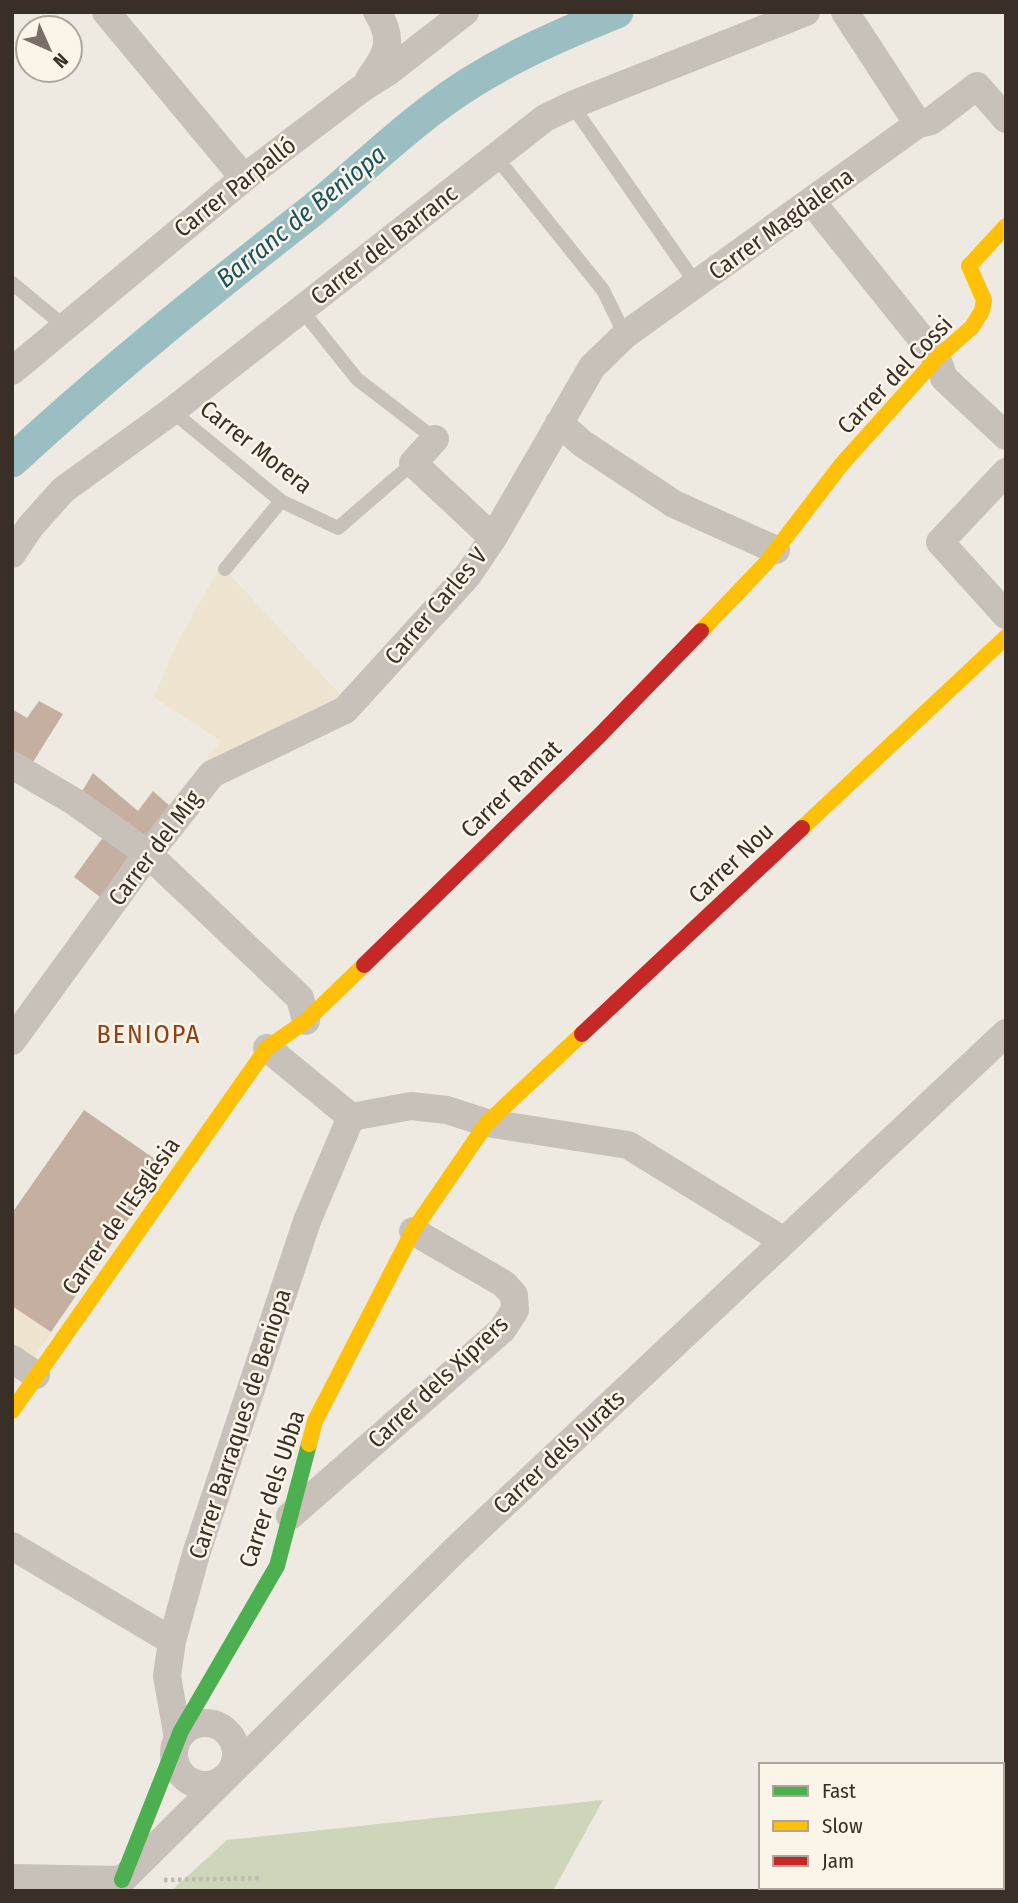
<svg xmlns="http://www.w3.org/2000/svg" width="1018" height="1903" font-family="'Fira Sans Condensed',sans-serif">
	<style>
		.green { fill: #cdd6b9 }
		.plaza { fill: #eee4cf }
		.lines { fill: none; stroke-linecap: round; stroke-linejoin: round }
		.canal { stroke: #9bbec2; stroke-width: 33 }
		.building { fill: #c4afa1 }
		.path { stroke: #c0bab2; stroke-width: 4.5; stroke-dasharray: 3.5 3.5; stroke-linecap: butt }
		.lane { stroke: #c8c1b9; stroke-width: 14 }
		.street { stroke: #c8c1b9; stroke-width: 28 }
		.fast { stroke: #4caf50; stroke-width: 16 }
		.slow { stroke: #ffc107; stroke-width: 16 }
		.jam { stroke: #c62828; stroke-width: 16 }
		.labels { text-anchor: middle; stroke-width: 5; stroke-linejoin: round; paint-order: stroke }
		.street-label { font-size: 24px; fill: #392f27; stroke: #fbf4e8 }
		.water-label { font-size: 26px; font-style: italic; fill: #18535f; stroke: #fbf4e8 }
		.neighbourhood-label { font-size: 26px; letter-spacing: 2px; fill: #914118; stroke: #fbf4e8 }
	</style>
	<rect width="100%" height="100%" fill="#eeeae1"/>
	<!-- green -->
	<path class="green" d="M603,1800L553,1891H171L227,1840Z"/>
	<!-- plaza -->
	<path class="plaza" d="M221,565L346,701L203,764L221,741L154,697L178,641Z
		M12,1306L51,1332L12,1390Z"/>
	<g class="lines">
		<!-- canal -->
		<path class="canal" d="M12,461C107,373 207,293 309,213C350,180 388,143 430,111C486,67 552,38 617,12"/>
	</g>
	<!-- building -->
	<path class="building" d="M39,701L63,714L28,770L12,761V709L27,718Z
		M93,773L138,811L153,791L172,808L144,842L77,800Z
		M107,832L132,852L100,897L74,877Z
		M84,1110L165,1166L51,1332L12,1306V1213Z"/>
	<g class="lines">
		<!-- path -->
		<path class="path" d="M164,1880L262,1878"/>
		<!-- lane -->
		<path class="lane" d="M572,105L697,285
			M496,157L603,290L625,335
			M12,283L64,326
			M301,309L357,379L435,439
			M172,411L281,501L338,528L413,463
			M225,569L281,501"/>
		<!-- street -->
		<path class="street" d="M106,12L244,178
			M369,79C387,55 395,40 377,12
			M918,124L931,121L977,86L1006,119
			M812,202L937,358L944,378L1006,436
			M12,371L244,178L361,89L388,72L465,12
			M559,423L583,444L674,504L776,550
			M435,439L413,463L493,538
			M1006,472L940,542L1006,615
			M12,554L30,527L63,490L172,411L545,118L572,105L806,12
			M12,765L75,802L148,854L300,998L306,1021
			M12,1041L148,854L212,774L345,710L468,575L493,538L592,367L625,335L918,124L845,12
			M267,1048L351,1117L411,1106L447,1110L487,1123L628,1145L784,1241
			M12,1359L36,1375
			M290,1516L502,1330L515,1310L514,1295L504,1284L413,1231
			M12,1546L172,1641
			M174 1754a31 31 0 1 1 62 0a31 31 0 1 1-62 0Z
			M178,1738L167,1676L172,1641L196,1554L307,1221L351,1117
			M12,1878L122,1880L454,1551L1006,1033"/>
		<!-- fast -->
		<path class="fast" d="M122,1880L181,1731L277,1566L309,1444"/>
		<!-- slow -->
		<path class="slow" d="M701,631L766,563L841,465L937,358L972,327L982,311L984,300L969,266L1006,226
			M802,828L1006,637
			M12,1411L267,1048L306,1021L364,965
			M309,1444L315,1421L413,1231L487,1123L582,1034"/>
		<!-- jam -->
		<path class="jam" d="M364,965L599,736L701,631
			M582,1034L802,828"/>
	</g>
	<g class="labels">
		<!-- street labels -->
		<g class="street-label">
			<text transform="translate(235 187) rotate(-38)" y="8">Carrer Parpalló</text>
			<text transform="translate(781 224) rotate(-36)" y="8">Carrer Magdalena</text>
			<text transform="translate(384 245) rotate(-38)" y="8">Carrer del Barranc</text>
			<text transform="translate(895 375) rotate(-46)" y="8">Carrer del Cossi</text>
			<text transform="translate(256 447) rotate(38)" y="8">Carrer Morera</text>
			<text transform="translate(436 606) rotate(-50)" y="8">Carrer Carles V</text>
			<text transform="translate(511 789) rotate(-44)" y="8">Carrer Ramat</text>
			<text transform="translate(155 848) rotate(-53)" y="8">Carrer del Mig</text>
			<text transform="translate(731 863) rotate(-43)" y="8">Carrer Nou</text>
			<text transform="translate(121 1216) rotate(-55)" y="8">Carrer de l'Església</text>
			<text transform="translate(438 1382) rotate(-43)" y="8">Carrer dels Xiprers</text>
			<text transform="translate(240 1424) rotate(-72)" y="8">Carrer Barraques de Beniopa</text>
			<text transform="translate(559 1452) rotate(-43)" y="8">Carrer dels Jurats</text>
			<text transform="translate(272 1489) rotate(-72)" y="8">Carrer dels Ubba</text>
		</g>
		<!-- water labels -->
		<g class="water-label">
			<text transform="translate(301 216) rotate(-39)" y="9">Barranc de Beniopa</text>
		</g>
		<!-- neighbourhood labels -->
		<g class="neighbourhood-label">
			<text x="149" y="1043">BENIOPA</text>
		</g>
	</g>
	<!-- border -->
	<rect width="1018" height="1903" fill="none" stroke="#392f27" stroke-width="28"/>
	<!-- legend -->
	<rect x="759" y="1763" width="245" height="126" fill="#fbf4e8" stroke="#ada59b" stroke-width="2"/>
	<rect x="773" y="1786" width="35" height="10" fill="#4caf50" stroke="#ada59b" stroke-width="2"/>
	<text x="822" y="1798" font-size="21" fill="#392f27">Fast</text>
	<rect x="773" y="1821" width="35" height="10" fill="#ffc107" stroke="#ada59b" stroke-width="2"/>
	<text x="822" y="1833" font-size="21" fill="#392f27">Slow</text>
	<rect x="773" y="1856" width="35" height="10" fill="#c62828" stroke="#ada59b" stroke-width="2"/>
	<text x="822" y="1868" font-size="21" fill="#392f27">Jam</text>
	<!-- north arrow -->
	<g transform="translate(49 49) rotate(135)"><circle r="33" fill="#fbf4e8" stroke="#ada59b" stroke-width="2"/>
	<path d="M0-5L12 26L0 18L-12 26Z" fill="#787068"/>
	<text y="-10" font-size="19" font-weight="bold" text-anchor="middle" fill="#392f27">N</text>
	</g>
</svg>
